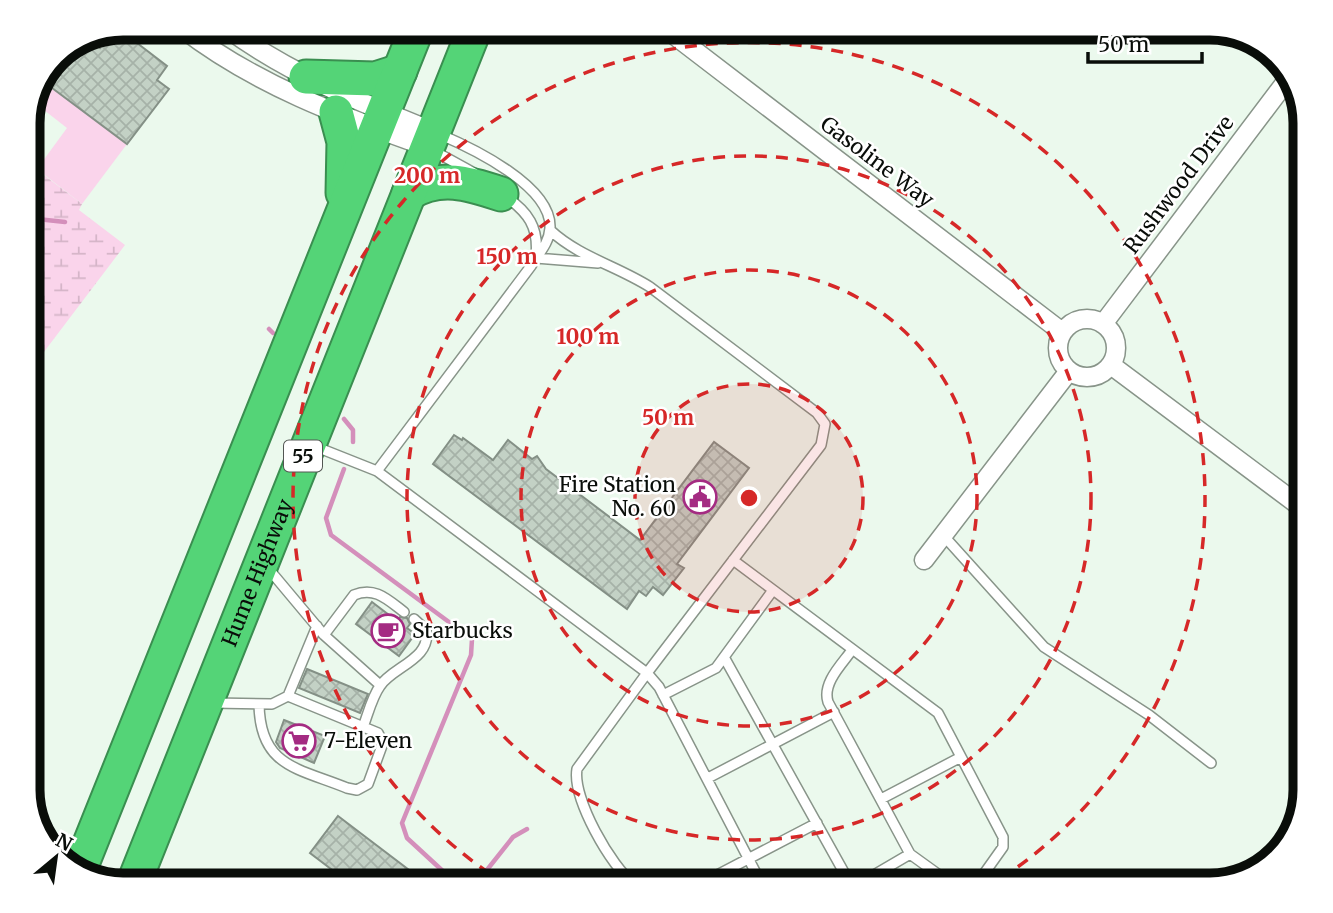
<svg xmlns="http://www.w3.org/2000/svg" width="1333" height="913" font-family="Merriweather,serif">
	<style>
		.grass { fill: #fad4eb }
		.wetland { fill: url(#wetland-marsh) }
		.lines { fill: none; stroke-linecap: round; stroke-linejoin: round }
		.stream { stroke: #d48fbb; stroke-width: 4.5 }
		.building { fill: url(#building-cross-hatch); stroke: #849086; stroke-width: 2 }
		.lane-casing { stroke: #889489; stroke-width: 12 }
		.street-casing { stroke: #889489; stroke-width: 21 }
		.highway-casing { stroke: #3a8e50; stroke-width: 37 }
		.lane { stroke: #fff; stroke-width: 9 }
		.street { stroke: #fff; stroke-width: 18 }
		.highway { stroke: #54d477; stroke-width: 33 }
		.ring { fill: none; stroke: #d62828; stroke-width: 3.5; stroke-dasharray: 12 9 }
		.labels { text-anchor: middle; stroke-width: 5; stroke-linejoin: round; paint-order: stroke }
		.shield { fill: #fff; stroke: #535653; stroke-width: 2 }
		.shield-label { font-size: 19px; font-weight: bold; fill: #090d09 }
		.street-label { font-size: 21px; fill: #090d09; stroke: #fff }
		.poi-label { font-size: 21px; fill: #090d09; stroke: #fff; text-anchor: start }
		.rim { fill: none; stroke: #090d09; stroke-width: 9 }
		.centre { fill: #d62828; stroke: #fff; stroke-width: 3.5 }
		.ring-label { font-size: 21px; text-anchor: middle; font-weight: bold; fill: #d62828; stroke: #fff; stroke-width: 5; stroke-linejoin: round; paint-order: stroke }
	</style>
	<defs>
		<pattern id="wetland-marsh" width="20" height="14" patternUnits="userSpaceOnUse" patternTransform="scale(1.75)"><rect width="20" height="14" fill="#fad4eb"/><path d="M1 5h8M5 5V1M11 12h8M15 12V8" fill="none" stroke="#d5b5c8"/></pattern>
		<pattern id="building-cross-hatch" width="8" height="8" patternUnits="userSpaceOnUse" patternTransform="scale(1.75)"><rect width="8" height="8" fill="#c3d1c5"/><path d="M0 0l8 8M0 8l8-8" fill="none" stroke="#a6b2a8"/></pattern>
	</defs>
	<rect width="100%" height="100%" fill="#ebf9ed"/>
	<!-- grass -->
	<path class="grass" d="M44,82L127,144L82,204L37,169L67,128L35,103Z"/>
	<!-- wetland -->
	<path class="wetland" d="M28,163L82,204L79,210L125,245L28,373Z"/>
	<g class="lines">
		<!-- stream -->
		<path class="stream" d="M28,218L65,222
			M269,329L273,333
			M344,419L353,430V442
			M344,469L326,518L331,535L472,639L471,655L402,823L407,838L458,885
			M475,885L513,837L527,829"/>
	</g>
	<!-- building -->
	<path class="building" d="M120,30L167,66L157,80L169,89L127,144L44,82L56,56L91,41L100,48L111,33Z
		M454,435L462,440L463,438L493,460L508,440L532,459L537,456L546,469L640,540L714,442L749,468L677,564L684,568L663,595L653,587L646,596L639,591L627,609L433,464Z
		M372,602L397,621L400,617L407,618L410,624L407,628L415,634L399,656L356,624Z
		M307,669L368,694L360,713L299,688Z
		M284,720L325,736L314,763L280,748L276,742Z
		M338,816L413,873L404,885H352L310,853Z"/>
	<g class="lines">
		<defs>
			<path id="lane" d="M439,134C472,148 552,186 550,228C549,244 538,254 531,266L377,471L647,673L821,445L825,424L817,413L650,287C617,266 579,257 550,230
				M434,151L474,173
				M505,196C528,212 539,227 536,256
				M536,258L598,263
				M314,446L377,471
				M943,535L1044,647L1149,715L1211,763
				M733,560L938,713L1003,837V847L976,885
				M267,567L324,635L380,685
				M324,635L354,595C375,586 388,600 404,612
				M852,650C842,664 822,683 828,702L910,854L953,885
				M724,657L851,885
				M663,695L716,668L773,590
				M288,696L317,626
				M213,703L272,704L288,696L378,733L383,743L368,784L357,790L347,788C298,768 260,767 259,704
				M363,727C368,714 372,697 380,686C392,667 432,659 426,630L414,619
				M708,778L834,712
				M881,799L961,757
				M635,885C611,867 572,798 577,769L647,673L659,687L758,877L770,885
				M698,885L817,823
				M857,885L910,854"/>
			<path id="street" d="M182,28C254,84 342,117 428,147
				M227,28C289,74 362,103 434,132
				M665,28L1062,332
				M1058 348a29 29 0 1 1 58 0a29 29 0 1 1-58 0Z
				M1103,324L1291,75
				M1111,365L1305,510
				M924,560L1069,371"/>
			<g id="highway">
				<path d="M306,77L375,79L400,71"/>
				<path d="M336,112L344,142L343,193"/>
				<path d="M409,193C440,174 468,183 501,194"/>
				<path d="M79,871L417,28"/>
				<path id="s1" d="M133,885L475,28"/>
			</g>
		</defs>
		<!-- lane casing -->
		<use href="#lane" class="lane-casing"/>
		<!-- street casing -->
		<use href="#street" class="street-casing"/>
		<!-- highway casing -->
		<use href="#highway" class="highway-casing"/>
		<!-- lane -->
		<use href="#lane" class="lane"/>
		<!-- street -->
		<use href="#street" class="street"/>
		<!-- highway -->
		<use href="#highway" class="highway"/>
	</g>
	<!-- distance rings -->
	<circle cx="749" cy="498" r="114" fill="#d62828" fill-opacity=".12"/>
	<g class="ring">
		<circle cx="749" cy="498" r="114"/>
		<circle cx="749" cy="498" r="228"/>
		<circle cx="749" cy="498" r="342"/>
		<path d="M507 885A456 456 0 1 1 991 885"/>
	</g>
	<!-- icons -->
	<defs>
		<symbol id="civic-ring" viewBox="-11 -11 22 22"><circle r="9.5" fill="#fff" stroke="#a42b82" stroke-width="1.5"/><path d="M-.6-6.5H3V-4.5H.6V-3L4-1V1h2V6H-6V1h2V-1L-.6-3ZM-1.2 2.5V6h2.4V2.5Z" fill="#a42b82"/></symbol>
		<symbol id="cafe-ring" viewBox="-11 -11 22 22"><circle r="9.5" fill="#fff" stroke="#a42b82" stroke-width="1.5"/><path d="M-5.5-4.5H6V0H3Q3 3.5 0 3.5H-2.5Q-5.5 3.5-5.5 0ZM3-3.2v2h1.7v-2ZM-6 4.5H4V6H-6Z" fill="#a42b82"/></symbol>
		<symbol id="supermarket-ring" viewBox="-11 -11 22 22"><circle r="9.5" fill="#fff" stroke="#a42b82" stroke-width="1.5"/><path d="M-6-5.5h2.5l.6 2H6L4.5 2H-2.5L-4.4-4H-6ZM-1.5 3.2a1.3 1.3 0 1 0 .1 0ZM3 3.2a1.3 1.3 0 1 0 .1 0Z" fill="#a42b82"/></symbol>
	</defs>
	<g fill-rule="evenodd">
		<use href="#civic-ring" x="681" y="478" width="38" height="38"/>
		<use href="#cafe-ring" x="369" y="612" width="38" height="38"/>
		<use href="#supermarket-ring" x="280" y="722" width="38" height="38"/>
	</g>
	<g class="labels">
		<!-- shield labels -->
		<rect class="shield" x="284" y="440.5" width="38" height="31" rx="5"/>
		<g class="shield-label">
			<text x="303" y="463">55</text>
		</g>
		<!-- street labels -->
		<g class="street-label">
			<text transform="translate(877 162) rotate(37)" y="7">Gasoline Way</text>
			<text transform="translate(1179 185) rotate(-53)" y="7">Rushwood Drive</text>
			<text dy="7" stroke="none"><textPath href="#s1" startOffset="336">Hume Highway</textPath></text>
		</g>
		<!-- poi labels -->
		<g class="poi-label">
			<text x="676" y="492" text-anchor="end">Fire Station<tspan x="676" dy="24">No. 60</tspan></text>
			<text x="412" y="638">Starbucks</text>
			<text x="324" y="748">7-Eleven</text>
		</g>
	</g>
	<!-- crop -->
	<path d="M0 0H1333V913H0ZM123 40H1210A83 83 0 0 1 1293 123V790A83 83 0 0 1 1210 873H123A83 83 0 0 1 40 790V123A83 83 0 0 1 123 40Z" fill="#fff" fill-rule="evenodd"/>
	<path class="rim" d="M123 40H1210A83 83 0 0 1 1293 123V790A83 83 0 0 1 1210 873H123A83 83 0 0 1 40 790V123A83 83 0 0 1 123 40Z"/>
	<circle cx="749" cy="498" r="10" class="centre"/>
	<g class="ring-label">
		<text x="427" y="183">200 m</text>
		<text x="507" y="264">150 m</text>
		<text x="588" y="344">100 m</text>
		<text x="668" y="425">50 m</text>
	</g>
	<!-- north arrow -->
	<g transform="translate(56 857) rotate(29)" stroke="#ffffff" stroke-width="5" paint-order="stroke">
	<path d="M0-5L12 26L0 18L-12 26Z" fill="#090d09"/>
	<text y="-10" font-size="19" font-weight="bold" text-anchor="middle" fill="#090d09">N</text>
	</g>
	<!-- scale -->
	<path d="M1088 52v10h114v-10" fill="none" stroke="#090d09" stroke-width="3.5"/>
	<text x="1098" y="52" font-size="21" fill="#090d09" stroke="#ffffff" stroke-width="5" paint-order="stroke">50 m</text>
</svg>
